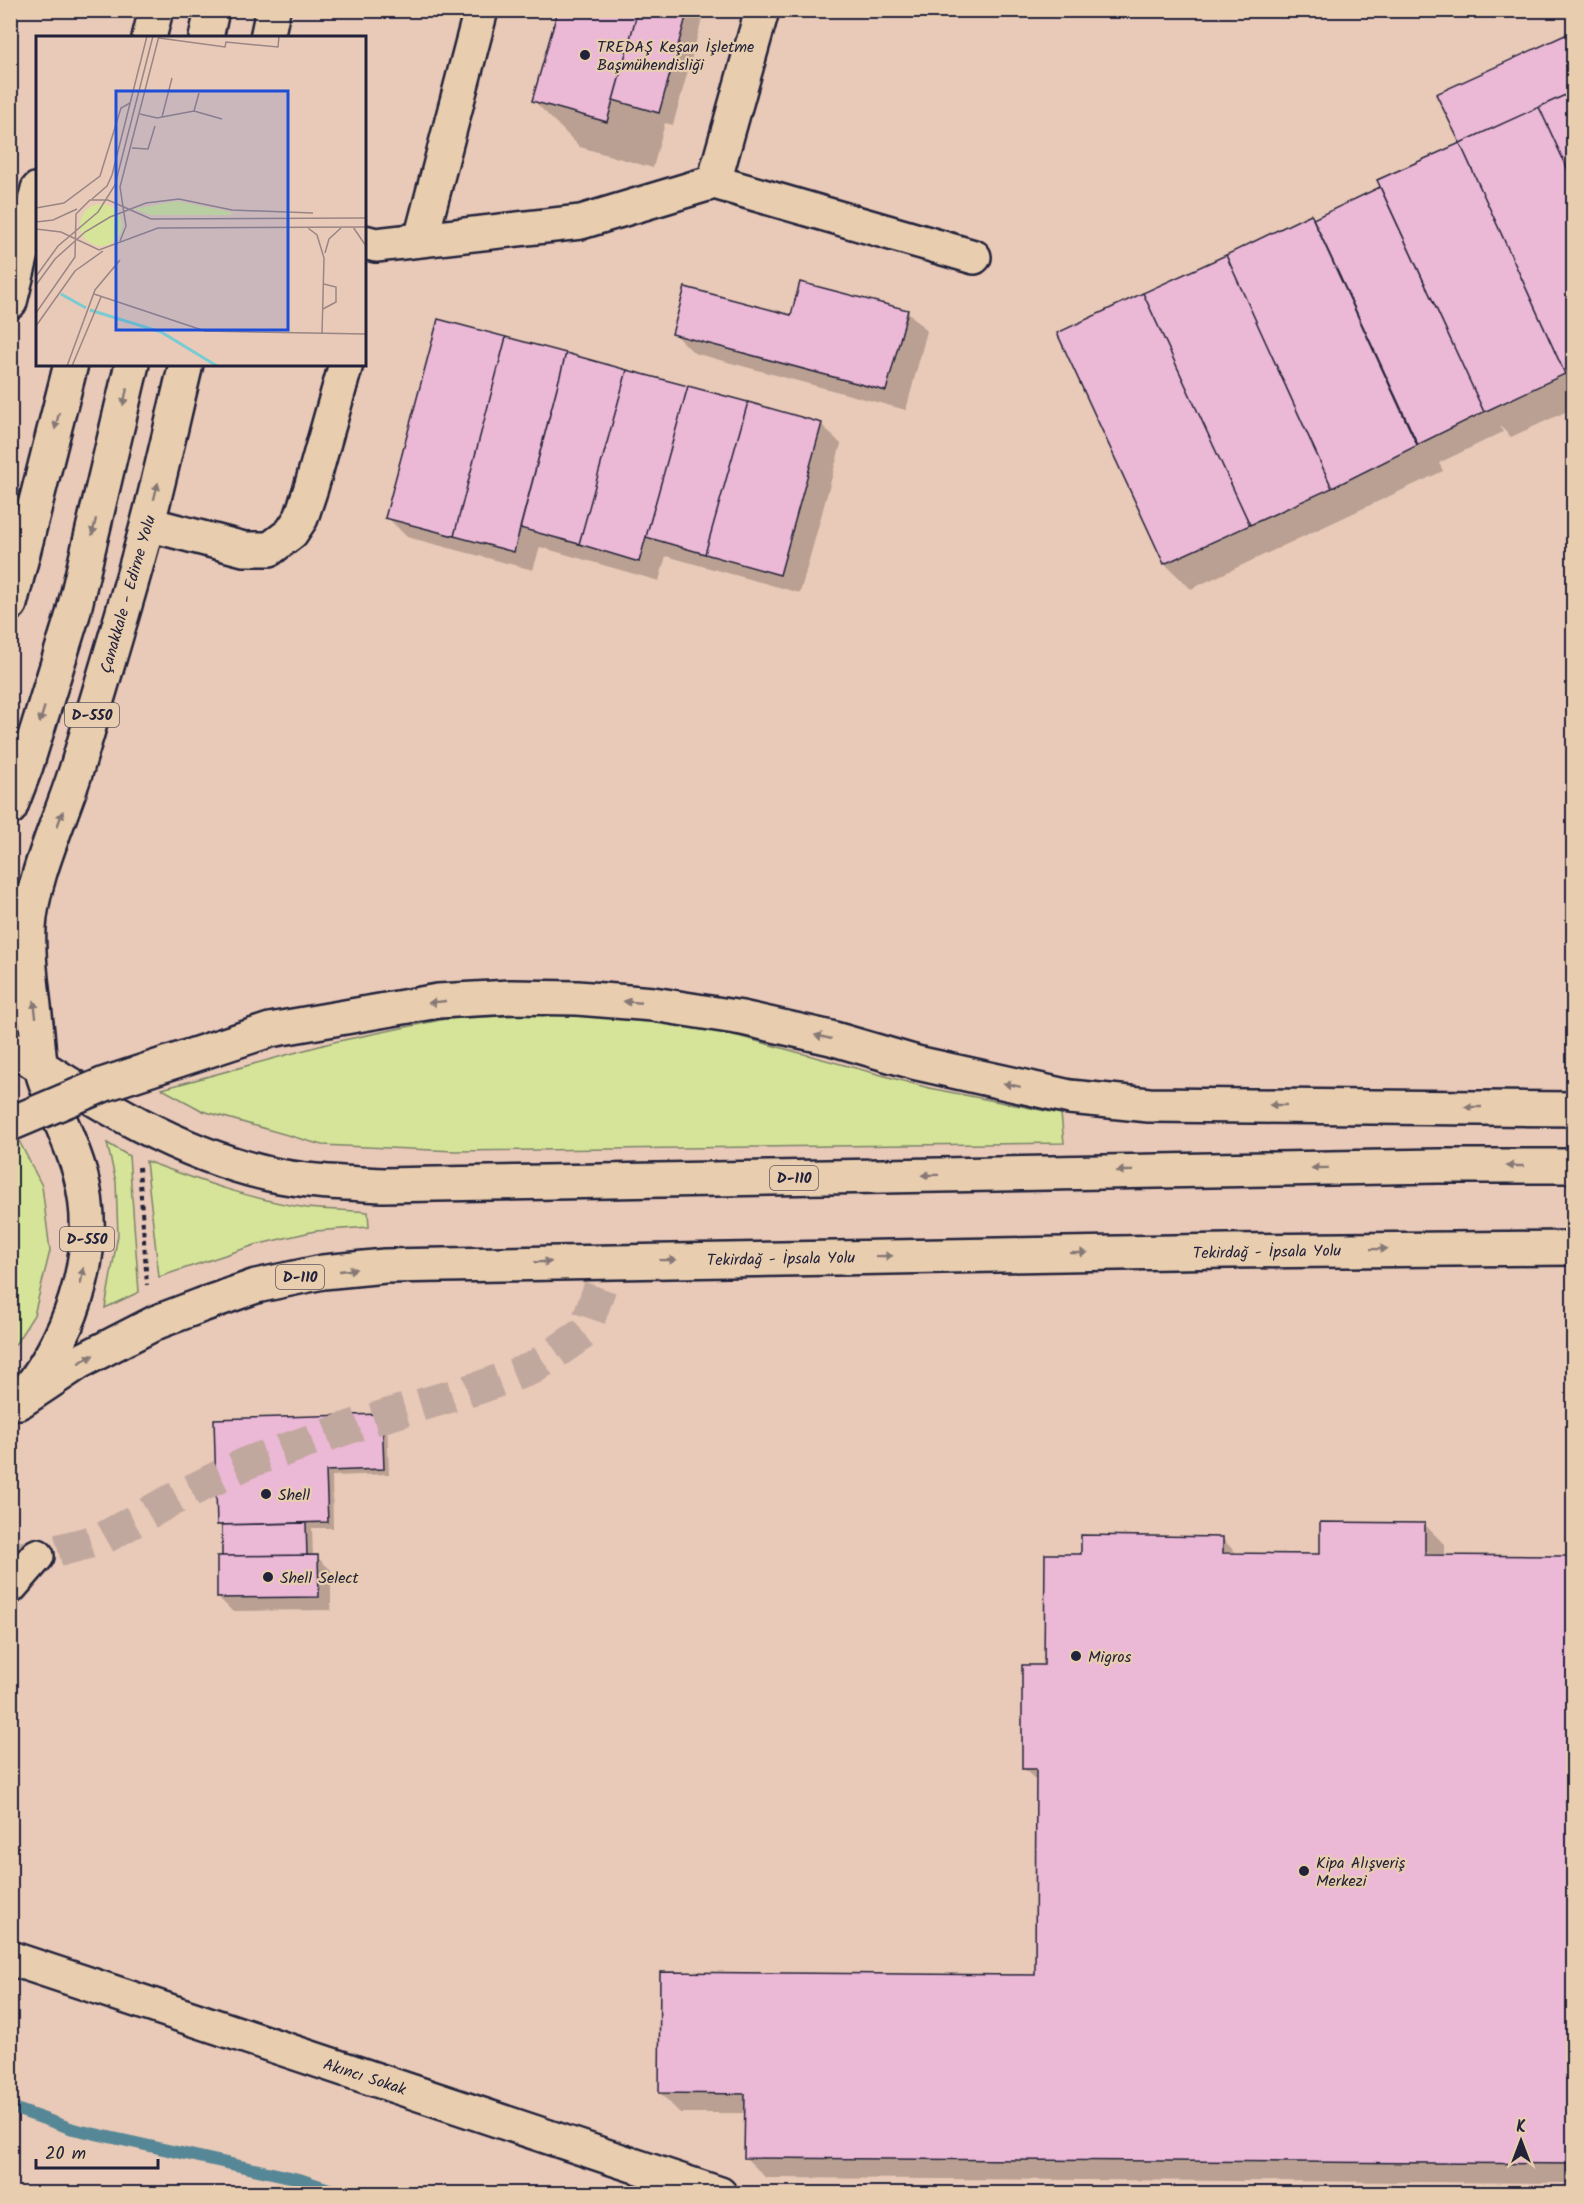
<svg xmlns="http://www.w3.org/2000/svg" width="1584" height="2204" font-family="Kalam,sans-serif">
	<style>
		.green { fill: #d5e498; stroke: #7c836a; stroke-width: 1.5 }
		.shadow { fill: #0003 }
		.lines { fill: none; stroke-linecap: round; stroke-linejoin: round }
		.stream { stroke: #578796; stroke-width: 12 }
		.building { fill: #ebb8d5; stroke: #22223b; stroke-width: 1.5 }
		.minor-tunnel { stroke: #c1a89e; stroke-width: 33; stroke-dasharray: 33 16; stroke-linecap: butt }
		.minor-casing { stroke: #22223b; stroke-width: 38 }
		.highway-casing { stroke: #22223b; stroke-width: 38 }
		.path { stroke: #22223b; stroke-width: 4; stroke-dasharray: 4.5 4.5; stroke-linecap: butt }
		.minor { stroke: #e8cdaf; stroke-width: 33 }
		.highway { stroke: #e8cdaf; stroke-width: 33 }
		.highway-bridge-casing { stroke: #22223b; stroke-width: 38; stroke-linecap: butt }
		.highway-bridge { stroke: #e8cdaf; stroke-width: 33 }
		.oneway { fill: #857875 }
		.poi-dot { fill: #22223b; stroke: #e8cdaf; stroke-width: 2 }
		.labels { text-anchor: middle; stroke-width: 4.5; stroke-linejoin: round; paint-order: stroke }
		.shield { fill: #e8cdaf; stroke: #5d555e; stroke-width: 1.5 }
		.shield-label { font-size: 15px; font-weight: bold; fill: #22223b }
		.poi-label { font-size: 16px; fill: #22223b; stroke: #e8cdaf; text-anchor: start }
		.street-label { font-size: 16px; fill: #22223b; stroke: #e8cdaf }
		.inset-river { fill: none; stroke: #7acbd2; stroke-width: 3 }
		.inset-road { fill: none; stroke: #998685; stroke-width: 1.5 }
		.view { fill: #1d4ed8; fill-opacity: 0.15; stroke: #1d4ed8; stroke-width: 3 }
		.inset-edge { fill: none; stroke: #22223b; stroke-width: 3 }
	</style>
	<rect width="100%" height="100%" fill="#e9c9b7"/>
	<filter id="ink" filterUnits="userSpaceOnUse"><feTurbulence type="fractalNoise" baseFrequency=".0167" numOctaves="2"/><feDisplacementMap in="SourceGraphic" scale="12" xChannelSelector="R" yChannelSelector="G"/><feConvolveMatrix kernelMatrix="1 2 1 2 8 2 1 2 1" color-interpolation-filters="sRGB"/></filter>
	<g filter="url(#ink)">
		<!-- green -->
		<path class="green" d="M557,1013L701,1026L929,1088L1061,1114L1064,1143L455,1151L322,1145L203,1111L162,1089L334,1042L445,1019Z
			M11,1125L42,1186L50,1251L34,1315L11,1351Z
			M107,1143L129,1156L139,1292L105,1308L118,1235L116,1182Z
			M146,1161C198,1180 252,1200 307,1208C327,1210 348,1210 368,1212L369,1227L315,1231L255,1245L159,1277Z"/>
		<!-- shadow -->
		<path class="shadow" d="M559,10H697L703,16L673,125L665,123L653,168L580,147L534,101Z
			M1574,33V408L1511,437L1500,426L1503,432L1439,463L1443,471L1191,589L1165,564L1059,334L1311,216L1315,220L1379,189L1384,194L1462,143L1438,95Z
			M907,311L927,331L906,410L694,353L674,333L792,317Z
			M439,321L821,424L841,444L800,593L666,556L659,581L540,547L533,570L407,537L387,517Z
			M381,1415L387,1422L389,1474L332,1476L333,1528H312L313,1557H317L331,1570V1610L232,1611L219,1598L224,1558L223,1529L218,1525Z
			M1424,1524L1444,1544V1557H1571L1574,1525V2183L766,2178L746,2158V2113H680L660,2093L1036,1977L1038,1782L1023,1768L1046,1667L1083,1555L1222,1538L1238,1555H1321Z"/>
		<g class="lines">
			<!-- stream -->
			<path class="stream" d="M10,2107L73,2129L299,2179L344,2194"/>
		</g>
		<!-- building -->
		<path class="building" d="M558,10H638L607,122L532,101Z
			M638,10H688L659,113L613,100Z
			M1574,31V91L1460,143L1436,94Z
			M1574,91V183L1539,107Z
			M1539,107L1574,183V370L1565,374L1460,143Z
			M1460,143L1565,374L1484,412L1377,180Z
			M1380,187L1484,412L1417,445L1313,219Z
			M1311,214L1418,445L1332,488L1226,255Z
			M1226,255L1332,488L1250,525L1143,293Z
			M800,282L908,310L886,391L672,334L685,287L791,315Z
			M1143,293L1250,525L1164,564L1057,333Z
			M438,319L506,337L454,536L385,518Z
			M506,337L566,353L514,552L454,536Z
			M566,353L627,370L579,544L520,528Z
			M627,370L688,386L639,562L579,544Z
			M688,386L748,402L705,554L646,537Z
			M748,402L822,423L780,575L705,554Z
			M382,1414L384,1469L326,1471L328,1522L217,1525L214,1419Z
			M1320,1522L1425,1523V1555L1569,1556V1523H1574V2164L744,2158L745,2094L659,2093L660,1972L1035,1975L1036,1769H1022V1665H1044L1045,1554H1081V1535L1223,1537V1553L1320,1554Z
			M306,1523L307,1555L222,1556V1525Z
			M318,1555L319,1597L217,1598V1556Z"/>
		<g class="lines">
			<!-- minor-tunnel -->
			<path class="minor-tunnel" d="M10,1559L37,1556L102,1539L166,1503L249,1462L371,1420L481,1387L533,1368L584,1333L609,1261"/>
			<defs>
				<path id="minor" d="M714,182L761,14
					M421,239L481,10
					M364,242L376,245L581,222L714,182L974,257
					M10,302L38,189
					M148,524L244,549H270L291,533L301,518L311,488L346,364
					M10,1587L37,1556
					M10,1958L720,2194"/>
				<path id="highway" d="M149,38L156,10
					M206,38L212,10
					M267,38L273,10
					M10,604L71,364
					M10,808L26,766L73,614L132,364
					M10,1047C92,1099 173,1152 269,1174C306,1182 345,1183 383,1185L1438,1166H1574
					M1070,1097L1149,1105L1574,1109
					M28,1390C74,1329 101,1249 80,1173C70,1137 50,1103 41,1067C38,1053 38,1038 36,1024C33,993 27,960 29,928C32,875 63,815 78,764C101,685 126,606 147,526C161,473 173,418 186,364
					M19,1402L79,1362L157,1322L202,1305L256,1286L323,1272L385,1266L1228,1251L1574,1248"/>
			</defs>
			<!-- minor casing -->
			<use href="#minor" class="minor-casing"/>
			<!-- highway casing -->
			<use href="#highway" class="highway-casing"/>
			<!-- path -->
			<path class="path" d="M139,1167L147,1285"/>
			<!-- minor -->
			<use href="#minor" class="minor"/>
			<!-- highway -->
			<use href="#highway" class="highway"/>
			<defs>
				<path id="highway-bridge" d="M10,1124L105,1084L270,1030L438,1001L511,997L577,998L653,1004L742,1018L831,1038L917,1063L1070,1097"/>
			</defs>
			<!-- highway-bridge casing -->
			<use href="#highway-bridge" class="highway-bridge-casing"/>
			<!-- highway-bridge -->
			<use href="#highway-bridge" class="highway-bridge"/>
		</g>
		<!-- one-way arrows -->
		<defs><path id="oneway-solid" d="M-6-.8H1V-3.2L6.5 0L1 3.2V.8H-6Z" transform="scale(1.5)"/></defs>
		<g class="oneway">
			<use href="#oneway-solid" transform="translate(125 397) rotate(103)"/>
			<use href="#oneway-solid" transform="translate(57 421) rotate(104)"/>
			<use href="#oneway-solid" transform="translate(156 491) rotate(-76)"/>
			<use href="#oneway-solid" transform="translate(94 527) rotate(103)"/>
			<use href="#oneway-solid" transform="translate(42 715) rotate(107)"/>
			<use href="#oneway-solid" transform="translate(60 819) rotate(-70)"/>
			<use href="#oneway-solid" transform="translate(437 1002) rotate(174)"/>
			<use href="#oneway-solid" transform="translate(632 1002) rotate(-175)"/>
			<use href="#oneway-solid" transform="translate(35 1009) rotate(-97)"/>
			<use href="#oneway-solid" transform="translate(823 1037) rotate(-167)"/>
			<use href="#oneway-solid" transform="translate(1012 1085) rotate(-168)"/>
			<use href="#oneway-solid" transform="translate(1278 1105) rotate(-180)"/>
			<use href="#oneway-solid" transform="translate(1473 1107) rotate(-180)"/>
			<use href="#oneway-solid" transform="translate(1515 1166) rotate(180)"/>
			<use href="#oneway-solid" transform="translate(1320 1168) rotate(179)"/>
			<use href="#oneway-solid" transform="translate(1125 1171) rotate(179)"/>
			<use href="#oneway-solid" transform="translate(930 1175) rotate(179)"/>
			<use href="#oneway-solid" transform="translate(1379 1249) rotate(-1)"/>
			<use href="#oneway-solid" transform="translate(1079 1253) rotate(-1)"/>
			<use href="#oneway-solid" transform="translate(884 1256) rotate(-1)"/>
			<use href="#oneway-solid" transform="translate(668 1260) rotate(-1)"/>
			<use href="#oneway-solid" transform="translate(543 1262) rotate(-1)"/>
			<use href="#oneway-solid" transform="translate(348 1270) rotate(-6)"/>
			<use href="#oneway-solid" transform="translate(82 1276) rotate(-79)"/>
			<use href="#oneway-solid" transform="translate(86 1359) rotate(-28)"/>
		</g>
	</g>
	<!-- markers -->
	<g class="poi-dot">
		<circle cx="585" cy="55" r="6"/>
		<circle cx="266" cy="1494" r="6"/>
		<circle cx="268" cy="1577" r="6"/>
		<circle cx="1076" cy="1656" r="6"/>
		<circle cx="1304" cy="1871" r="6"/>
	</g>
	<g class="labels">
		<!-- shield labels -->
		<g class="shield">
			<rect x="65" y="703" width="54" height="24" rx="4.5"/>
			<rect x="770" y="1166" width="48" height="24" rx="4.5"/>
			<rect x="60" y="1227" width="54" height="24" rx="4.5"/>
			<rect x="276" y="1265" width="48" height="24" rx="4.5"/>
		</g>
		<g class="shield-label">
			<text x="92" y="720">D-550</text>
			<text x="794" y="1183">D-110</text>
			<text x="87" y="1244">D-550</text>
			<text x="300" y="1282">D-110</text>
		</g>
		<!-- poi labels -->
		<g class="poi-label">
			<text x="597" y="52">TREDAŞ Keşan İşletme<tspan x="597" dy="18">Başmühendisliği</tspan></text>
			<text x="278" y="1500">Shell</text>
			<text x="280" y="1583">Shell Select</text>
			<text x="1088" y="1662">Migros</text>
			<text x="1316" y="1868">Kipa Alışveriş<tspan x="1316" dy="18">Merkezi</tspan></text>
		</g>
		<!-- street labels -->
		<g class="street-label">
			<text transform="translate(127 594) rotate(-74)" y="6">Çanakkale - Edirne Yolu</text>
			<text transform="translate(1267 1251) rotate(-1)" y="6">Tekirdağ - İpsala Yolu</text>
			<text transform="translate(781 1258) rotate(-1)" y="6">Tekirdağ - İpsala Yolu</text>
			<text transform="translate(365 2076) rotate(18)" y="6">Akıncı Sokak</text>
		</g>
	</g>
	<!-- overview -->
	<g transform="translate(36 36)">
		<rect width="330" height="330" fill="#e9c9b7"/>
		<path d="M141,165L195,176L196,179H115L98,173ZM44 189a21 21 0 1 1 42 0a21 21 0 1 1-42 0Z" fill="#d5e498"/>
		<path class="inset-river" d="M25,258L50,272M54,274L125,296L181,330"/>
		<path class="inset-road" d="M123,2L189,11L190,6L242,11L243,0M158,75L163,57M104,78L121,82L158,75L186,83M126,81L136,42M96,112L112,113L119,90M56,163L71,150L76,139L111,0M0,172L28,167L64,140L85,72L94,67M0,186L17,184L41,173M317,191L330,210M272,192L281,199L288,222L286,298M0,193L25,196L63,214L122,192L330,191M84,205L90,190L84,151L123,0M289,217L293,203L306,191M1,239L22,210L62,176L79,149L117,0M0,249L19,223L49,196L74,181L110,167L143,163L196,174L277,177M58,258L169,295L330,298M287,273L300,266V251L288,248M0,277L39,221L40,178L54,164H72L115,183L330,182M0,290L39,235L67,215M31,330L59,254L84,224M36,330L65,261"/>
		<path class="view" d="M80,55H252V294H80Z"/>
		<rect width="330" height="330" class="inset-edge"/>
	</g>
	<!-- margin -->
	<rect width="1584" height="2204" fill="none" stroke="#e8cdaf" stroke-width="36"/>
	<rect x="18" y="18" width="1548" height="2168" fill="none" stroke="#22223b" stroke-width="2" filter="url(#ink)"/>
	<!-- north arrow -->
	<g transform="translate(1521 2141)" stroke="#e8cdaf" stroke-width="4.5" paint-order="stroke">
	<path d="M0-4.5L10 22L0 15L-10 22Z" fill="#22223b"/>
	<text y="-9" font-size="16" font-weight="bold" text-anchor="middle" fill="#22223b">K</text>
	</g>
	<!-- scale -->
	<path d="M36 2159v9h122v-9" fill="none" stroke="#22223b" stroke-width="3"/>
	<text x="45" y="2159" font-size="18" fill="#22223b" stroke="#e8cdaf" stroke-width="4.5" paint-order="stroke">20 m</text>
</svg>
